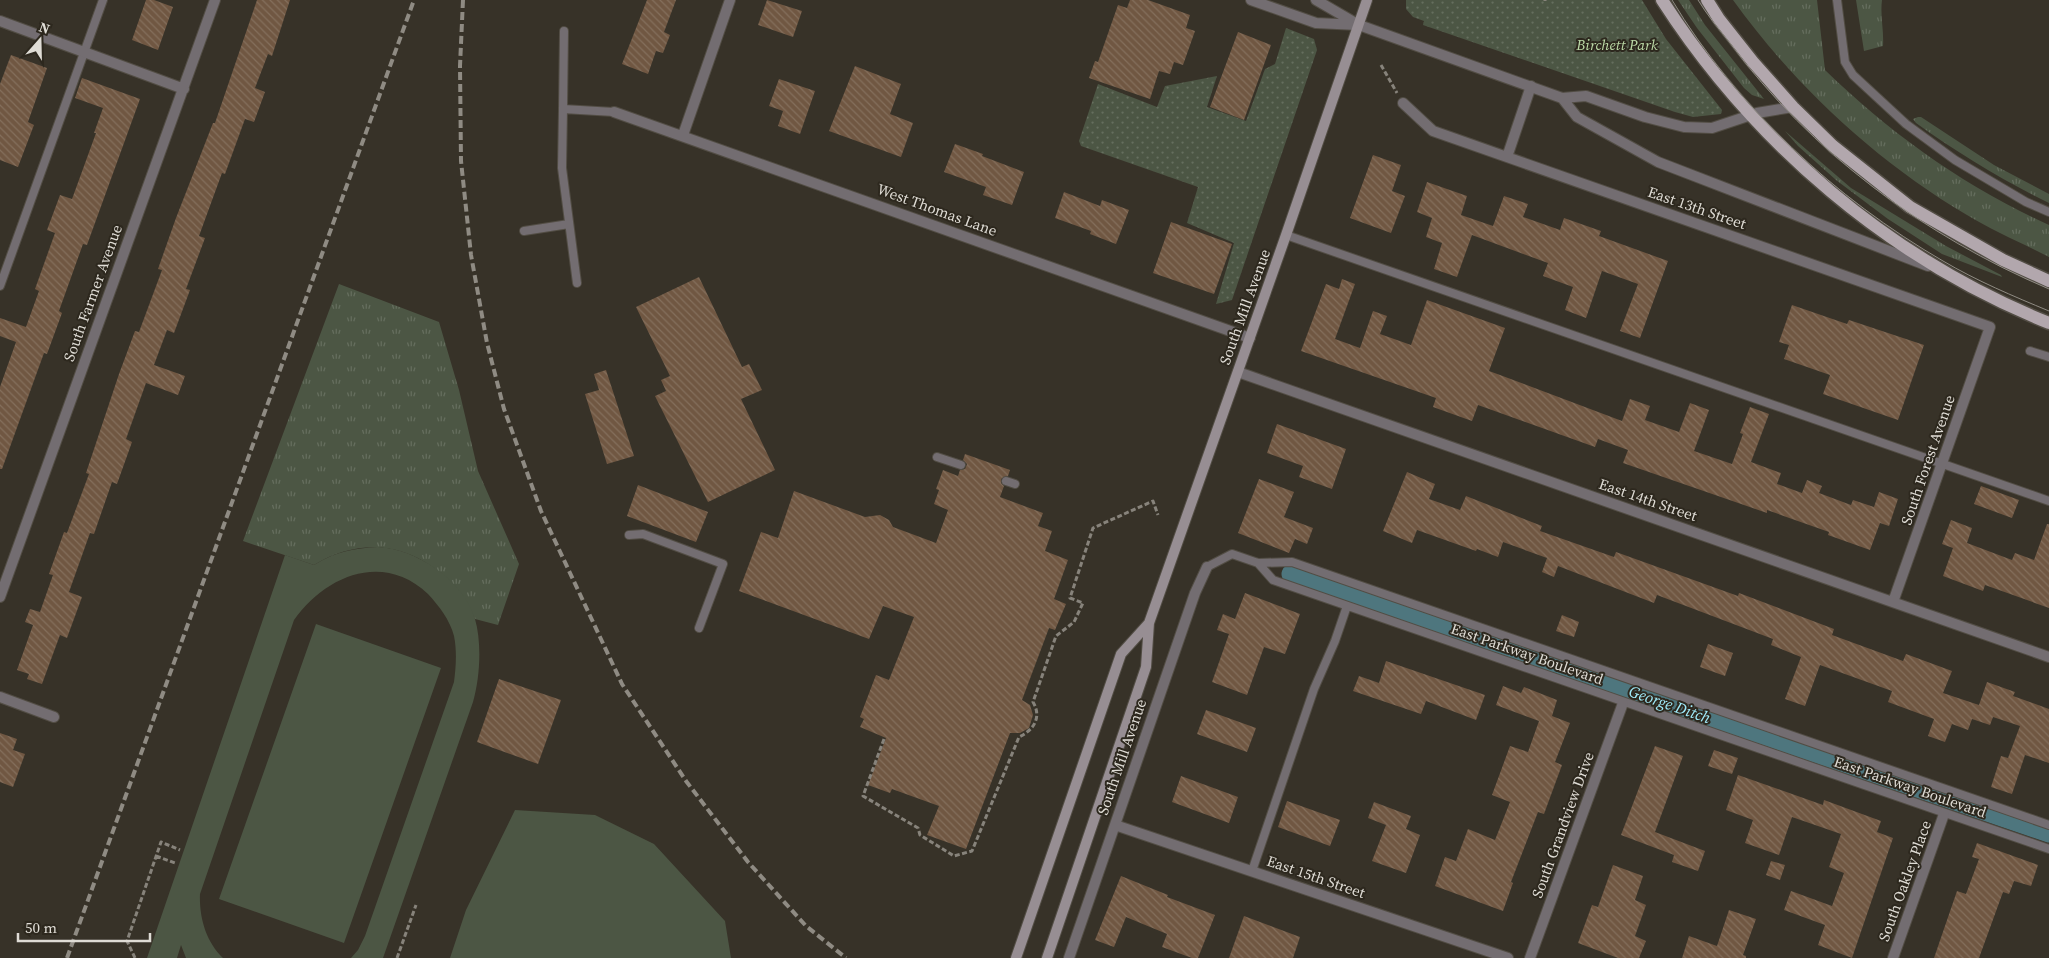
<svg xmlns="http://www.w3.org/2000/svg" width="2049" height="958" font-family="'Source Serif 4',serif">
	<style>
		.grass { fill: url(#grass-tufts) }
		.park { fill: url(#park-dots) }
		.garden { fill: #4c5644 }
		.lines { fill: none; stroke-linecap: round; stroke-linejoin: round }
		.canal { stroke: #4e767e; stroke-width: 19 }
		.building { fill: url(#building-back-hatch) }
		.service-casing { stroke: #524d44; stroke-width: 10 }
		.minor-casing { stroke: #524d44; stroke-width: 12 }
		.tertiary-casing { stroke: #524d44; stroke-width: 12 }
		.secondary-casing { stroke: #524d44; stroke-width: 12 }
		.primary-casing { stroke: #524d44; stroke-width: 15 }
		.path { stroke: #87837b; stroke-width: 3; stroke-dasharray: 5 2.5; stroke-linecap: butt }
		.service { stroke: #736d71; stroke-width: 8 }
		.minor { stroke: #736d71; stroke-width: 10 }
		.tertiary { stroke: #736d71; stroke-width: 10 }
		.secondary { stroke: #978e93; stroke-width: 10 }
		.primary { stroke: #b2a7ad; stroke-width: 12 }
		.tram { stroke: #8f8b83; stroke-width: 1 }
		.rail { stroke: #8f8b83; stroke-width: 4; stroke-dasharray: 8 4; stroke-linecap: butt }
		.labels { text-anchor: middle; stroke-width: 4; stroke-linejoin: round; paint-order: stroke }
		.park-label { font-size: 15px; font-style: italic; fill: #bcdaa7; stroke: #2d281e }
		.street-label { font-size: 15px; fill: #dfdcd5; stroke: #2d281e }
		.water-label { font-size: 16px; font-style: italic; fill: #a0ebfa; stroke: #2d281e }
	</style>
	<defs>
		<pattern id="grass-tufts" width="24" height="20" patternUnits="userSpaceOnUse" patternTransform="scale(1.25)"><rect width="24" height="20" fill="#4c5644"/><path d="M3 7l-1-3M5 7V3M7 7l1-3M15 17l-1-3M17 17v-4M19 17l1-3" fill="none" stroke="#656e5e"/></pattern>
		<pattern id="park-dots" width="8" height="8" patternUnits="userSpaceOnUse" patternTransform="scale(1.25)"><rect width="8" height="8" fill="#4c5644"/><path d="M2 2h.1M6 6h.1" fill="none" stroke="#656e5e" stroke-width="1.8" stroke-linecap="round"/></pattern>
		<pattern id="building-back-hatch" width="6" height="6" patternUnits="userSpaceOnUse" patternTransform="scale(1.25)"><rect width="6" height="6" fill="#705742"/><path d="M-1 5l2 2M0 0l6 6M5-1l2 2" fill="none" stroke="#846f5c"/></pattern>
	</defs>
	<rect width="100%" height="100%" fill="#373228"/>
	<!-- grass -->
	<path class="grass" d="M1678,0H1689L1705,25L1764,99L1752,95L1744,88L1697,28Z
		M1733,0H1817L1825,70C1891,134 1965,187 2049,225V257C2022,243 1993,231 1967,215C1875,160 1796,87 1733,0Z
		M1856,0H1882C1880,16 1884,30 1883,46L1864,51Z
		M1918,117H1921L1994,165L2049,194V203C2002,180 1958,153 1916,123L1913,119Z
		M1785,131L1851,188L1946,246L2001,275L2002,277L1942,254L1888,219L1836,180L1798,146Z
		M339,284L439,322L459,390L478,471L519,564L498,625L475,619C444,555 378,526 314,565L243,541Z"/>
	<!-- park -->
	<path class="park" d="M1406,0H1642L1666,39L1722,110L1721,114L1693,117L1675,112L1423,25L1424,21L1413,17L1406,9Z
		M1286,28L1314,39L1317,50L1232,300L1216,304L1234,243L1187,223L1198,187L1081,146L1079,141L1098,84L1157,107L1165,86L1217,76L1207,107L1246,121L1265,69L1275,64Z"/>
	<!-- garden -->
	<path class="garden" d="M378,547C417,549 463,580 475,619C482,643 480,678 473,702L383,958H351L358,950L365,936L454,682C456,667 457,651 454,636C450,620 439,606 428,594C383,551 325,576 294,620L200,894C199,917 206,942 223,958H186L181,945L177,958H147L285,555L314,565C335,552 354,548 378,547Z
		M316,624L441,668L344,943L219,899Z
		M515,810L595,815L654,844L725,921L731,958H450L466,910Z"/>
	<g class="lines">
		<!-- canal -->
		<path class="canal" d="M1291,574L2049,833"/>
	</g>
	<!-- building -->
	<path class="building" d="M146,0H154L173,7L158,50L132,40Z
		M257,0H290L272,56L268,54L255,88L265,92L254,122L245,119L225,174L222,173L199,236L205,238L186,289L190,290L174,333L167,330L154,365L185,376L178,395L146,383L126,439L132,442L117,484L112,482L94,534L90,533L69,592L82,597L67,638L60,635L42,684L27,679L29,674L17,670L33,625L25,622L30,609L40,612L53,575L49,574L64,532L67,533L89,474L86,473L119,374L135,331L139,332L162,270L158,269L176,218L213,123H215Z
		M647,0H676L664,32L670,35L663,53L656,51L648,74L622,64Z
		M767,0L802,11L793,37L758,25Z
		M1130,0H1148L1190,15L1186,28L1195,31L1183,65L1174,62L1170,74L1159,71L1150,99L1089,78L1095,61L1098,62L1118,5L1127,8Z
		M1238,32L1271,45L1244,120L1210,107Z
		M11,55L47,68L28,122L34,125L18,167L0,160V84Z
		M855,66L901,84L890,114L913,123L901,157L829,131Z
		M82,78L140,99L87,245L83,244L59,311L62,313L47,354L44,353L2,469H0V387L16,342L0,336V318L26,327L39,291L35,289L55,233L47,230L60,195L72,199L96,133H94L103,108L75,98Z
		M779,79L815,91L800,134L778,126L783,111L769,106Z
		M955,144L983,154L982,156L1024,172L1012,205L983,195L986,187L944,172Z
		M1373,155L1401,165L1392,191L1405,196L1391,233L1350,218Z
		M1427,182L1467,196L1461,215L1493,226L1504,196L1528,204L1523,217L1560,230L1564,218L1601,231L1599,236L1668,261L1640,338L1620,331L1638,284L1602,271L1586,318L1565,310L1573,287L1543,276L1548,263L1472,235L1457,277L1434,269L1442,243L1426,237L1432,218L1417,212Z
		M1064,192L1100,206L1102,200L1129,210L1116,244L1090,234L1091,231L1055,218Z
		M1171,222L1232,244L1214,294L1153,273Z
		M699,277L742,367L749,364L762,390L741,399L775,470L708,502L655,396L666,391L661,380L670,376L636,307Z
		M1342,279L1355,284L1335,339L1360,348L1373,311L1387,316L1380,334L1411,345L1427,300L1505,328L1489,371L1500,375L1622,421L1630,399L1650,406L1645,420L1679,432L1690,403L1709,410L1694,451L1732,464L1743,434L1740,433L1750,407L1769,414L1751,462L1781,473L1777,484L1802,493L1807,480L1822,486L1819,493L1851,505L1853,500L1874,507L1879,492L1898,499L1889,526L1880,523L1870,550L1828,535L1829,532L1767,510V513L1623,463L1628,450L1598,439L1595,447L1478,405L1472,421L1433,407L1436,398L1301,351L1326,284L1339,289Z
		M1792,305L1847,324L1849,320L1924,345L1898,420L1823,394L1830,375L1784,359L1789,345L1779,342Z
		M606,370L634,456L607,464L585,394L599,390L594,374Z
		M1277,424L1346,449L1332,489L1299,477L1303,466L1267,453Z
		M965,454L1010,470L1008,476L1001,479V483L1004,486L1000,497L1043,513L1038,526L1052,531L1045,551L1068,560L1054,599L1066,604L1055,630L1049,628L1022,700L1030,705L1033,715L1029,728L1020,733H1010L966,849L927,835L939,806L892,789L890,793L868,785L886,738L860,727L864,719L860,717L876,675L889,680L914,617L883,606L869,639L739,591L761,532L778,538L794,491L865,517L880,515L889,520L893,527L936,543L948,510L934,504L939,490L936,489L943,470L958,476L960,470L965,469L967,464L963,460Z
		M1407,472L1435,484L1429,499L1460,510L1466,496L1542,526L1540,531L1614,557L1616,552L1738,596L1739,593L1834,629L1832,635L1903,661L1906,654L1952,671L1943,693L1979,705L1987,682L2015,692L2013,696L2049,709V763L2025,755L2012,794L1991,787L2001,756L2008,758L2020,726L1993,717L1990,725L1972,719L1968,730L1952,724L1945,742L1928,736L1934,719L1888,702L1892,691L1820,665L1805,706L1785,699L1801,657L1771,645L1773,639L1657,595L1654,603L1558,566L1554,577L1542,572L1547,558L1503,542L1498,557L1477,549L1476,551L1417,530L1412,543L1383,531Z
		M1259,479L1294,492L1284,517L1313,528L1307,544L1295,539L1289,553L1238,533Z
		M638,485L708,512L696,542L627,516Z
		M1981,486L2019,500L2012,518L1974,504Z
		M1951,520L1972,528L1967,543L2012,560L2015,553L2034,560L2047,524H2049V608L1985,585L1983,591L1943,576L1953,548L1942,544Z
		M1245,593L1300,614L1285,654L1264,647L1247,695L1212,682L1229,634L1217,630L1223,614L1235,619Z
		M1562,615L1579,622L1574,637L1556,631Z
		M1708,644L1733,653L1725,676L1700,667Z
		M1386,661L1485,695L1476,720L1426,701L1421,714L1353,691L1359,676L1379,683Z
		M499,679L561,700L538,764L477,742Z
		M1503,686L1521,693L1524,687L1557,700L1552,716L1570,723L1555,762L1562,765L1544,814L1538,812L1511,882L1513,883L1503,911L1435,886L1445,857L1456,861L1468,829L1495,840L1510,802L1492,795L1510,746L1528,752L1539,721L1496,705Z
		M1206,710L1256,728L1247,752L1197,734Z
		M0,733L17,739L13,750L25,754L13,787L0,782Z
		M1655,746L1683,756L1655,832L1705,851L1698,871L1672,862L1674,855L1621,835Z
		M1714,750L1738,758L1732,774L1708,766Z
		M1738,775L1823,805L1824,800L1881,821L1877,832L1893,838L1852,958L1818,945L1825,925L1784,910L1791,891L1832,906L1844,873L1829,867L1841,834L1792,817L1779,855L1745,843L1753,820L1726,810Z
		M1181,776L1238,797L1229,823L1172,802Z
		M1287,801L1340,820L1330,846L1278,827Z
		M1374,802L1411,816L1406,829L1420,835L1406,873L1372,861L1386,825L1368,818Z
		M1977,843L2038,865L2031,886L2014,881L2009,894L2003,892L1979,958H1934L1957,891L1966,894L1979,859L1972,857Z
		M1771,861L1785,865L1780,880L1766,875Z
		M1613,865L1643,876L1635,900L1646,905L1635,936L1646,941L1639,958H1618L1578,943L1592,905L1598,907Z
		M1121,876L1168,895L1167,897L1215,915L1198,958H1192L1162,947L1167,934L1126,917L1114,947L1095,940Z
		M1729,910L1756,919L1743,955L1746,956V958H1682L1689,936L1717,946Z
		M1244,916L1300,937L1293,958H1229Z"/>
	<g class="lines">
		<defs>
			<path id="service" d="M1837,0L1845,62L1853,75L1906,124L1955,160L2026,202L2049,212
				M564,31L563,109L614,112
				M563,109L562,168L577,283
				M524,231L569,224
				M1286,235L2049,501
				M0,286L103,0
				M2030,351L2049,357
				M937,457L961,465
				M1006,481L1015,484
				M629,535L643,534L723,564L699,628
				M1258,563L1273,580L2049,849
				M1207,567L1232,554L1258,563L1292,562L2049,825
				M1252,871L1314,689L1335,641L1347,606"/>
			<path id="minor" d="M0,21L184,89
				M1403,103L1433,131L1990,327L1893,602
				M614,112L1250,338
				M683,135L730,0
				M1507,157L1531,86
				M1238,372L2049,657
				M0,597L215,0
				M0,697L54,717
				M1115,825L1508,958
				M1069,958L1195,593L1207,567
				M1530,958L1623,703
				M1893,958L1944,814"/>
			<path id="tertiary" d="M1251,0L1316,23L1358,25
				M1316,0L1359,25L1562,98L1586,96L1645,117L1684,127L1712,128L1757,113L1793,107
				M1562,98L1577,117L1658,162L1928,266"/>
			<path id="secondary" d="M1016,958L1121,654L1149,623
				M1047,958L1146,667L1149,623L1286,235L1367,0"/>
			<path id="primary" d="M1662,0C1755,144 1890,259 2049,323
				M1707,0L1719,19L1753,62L1793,107L1833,146L1910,207L2003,260L2049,281"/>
		</defs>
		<!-- service casing -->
		<use href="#service" class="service-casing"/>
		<!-- minor casing -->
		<use href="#minor" class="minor-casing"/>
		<!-- tertiary casing -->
		<use href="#tertiary" class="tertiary-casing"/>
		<!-- secondary casing -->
		<use href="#secondary" class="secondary-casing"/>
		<!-- primary casing -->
		<use href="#primary" class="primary-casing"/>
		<!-- path -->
		<path class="path" d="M1545,1V0
			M1381,65L1397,93
			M884,739L863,796L918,828L920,835L954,856L972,851L1019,737C1034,730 1042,717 1033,702L1056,636L1074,622L1083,603L1070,598L1093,528L1153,501L1158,515
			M156,856L175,863
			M135,958L127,941L161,842L180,850
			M397,958L416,905"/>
		<!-- service -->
		<use href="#service" class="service"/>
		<!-- minor -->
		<use href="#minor" class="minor"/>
		<!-- tertiary -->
		<use href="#tertiary" class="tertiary"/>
		<!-- secondary -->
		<use href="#secondary" class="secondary"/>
		<!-- primary -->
		<use href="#primary" class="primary"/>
		<!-- tram -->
		<path class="tram" d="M1672,0C1736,107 1836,199 1943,261C1977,281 2013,296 2049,311
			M1698,0C1707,15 1719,29 1730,43C1811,152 1924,236 2049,289"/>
		<!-- rail -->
		<path class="rail" d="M463,0L460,66L461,161L471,255L487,343L504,409L541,511L622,684L686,781L748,862L806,926L846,958
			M67,958L414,0"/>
	</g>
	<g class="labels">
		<!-- park labels -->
		<g class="park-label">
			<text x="1617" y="50">Birchett Park</text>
		</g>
		<!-- street labels -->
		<g class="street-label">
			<text transform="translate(1697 208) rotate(19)" y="5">East 13th Street</text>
			<text transform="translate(937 210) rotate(20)" y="5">West Thomas Lane</text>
			<text transform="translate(93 293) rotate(-70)" y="5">South Farmer Avenue</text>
			<text transform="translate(1245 307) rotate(-70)" y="5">South Mill Avenue</text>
			<text transform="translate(1928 460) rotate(-71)" y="5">South Forest Avenue</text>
			<text transform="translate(1648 500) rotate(19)" y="5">East 14th Street</text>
			<text transform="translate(1527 654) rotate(19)" y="5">East Parkway Boulevard</text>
			<text transform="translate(1122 757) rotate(-71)" y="5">South Mill Avenue</text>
			<text transform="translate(1910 787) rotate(19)" y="5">East Parkway Boulevard</text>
			<text transform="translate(1563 825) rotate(-70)" y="5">South Grandview Drive</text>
			<text transform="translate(1316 877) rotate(19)" y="5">East 15th Street</text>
			<text transform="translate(1905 881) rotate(-70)" y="5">South Oakley Place</text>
		</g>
		<!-- water labels -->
		<g class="water-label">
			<text transform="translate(1670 704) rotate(19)" y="6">George Ditch</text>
		</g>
	</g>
	<!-- north arrow -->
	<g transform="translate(40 40) rotate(20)" stroke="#2d281e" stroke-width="4" paint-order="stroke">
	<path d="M0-4L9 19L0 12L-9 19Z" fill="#dfdcd5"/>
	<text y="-8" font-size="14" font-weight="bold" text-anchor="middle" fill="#dfdcd5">N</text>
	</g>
	<!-- scale -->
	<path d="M18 933v8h132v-8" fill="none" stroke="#dfdcd5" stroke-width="2.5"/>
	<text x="25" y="933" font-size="15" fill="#dfdcd5" stroke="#2d281e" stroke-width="4" paint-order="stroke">50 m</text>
</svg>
